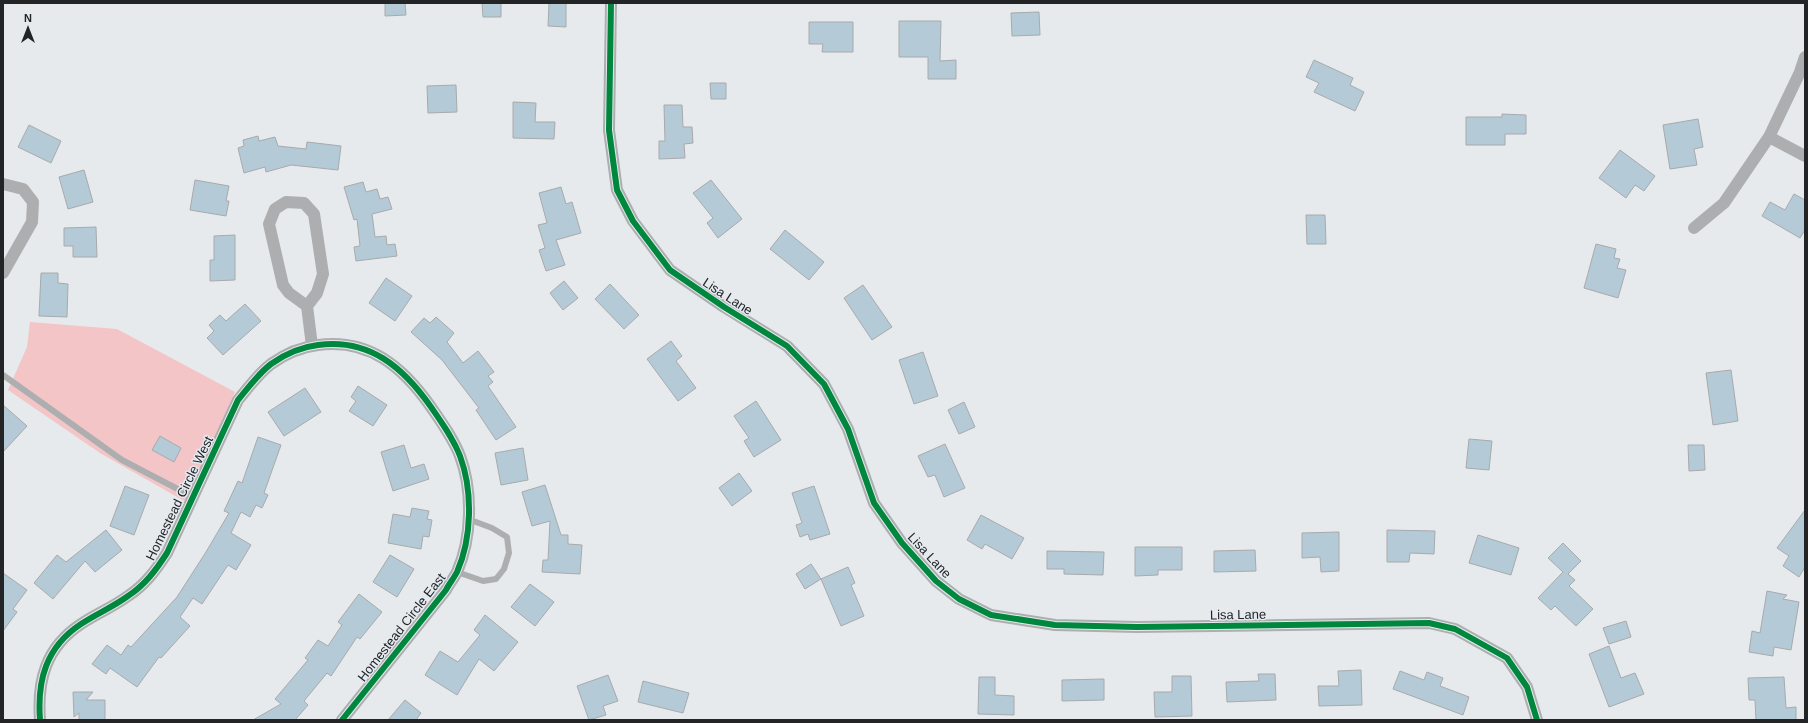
<svg xmlns="http://www.w3.org/2000/svg" width="1808" height="723" font-family="Arial,sans-serif">
<rect width="100%" height="100%" fill="#e7eaec"/>
<path fill="#f3c5c6" d="M30 322 117 329 235 392 186 502 100 453 8 390 27 347Z"/>
<path fill="#b4cad6" stroke="#a8aaac" d="M385 3H405L406 15 385 16Z
M482 3H501V17H483Z
M549 3H566V27L548 26Z
M1039 12 1040 35 1012 36 1011 13Z
M899 21H941L940 61 956 60V79H928V57H899Z
M809 22H853V52H822L823 44H809Z
M1314 60 1353 78 1350 85 1364 92 1355 111 1314 92 1319 83 1306 77Z
M710 83H726V99H711Z
M456 85 457 112 428 113 427 86Z
M513 102 536 103 535 122H555L554 139 513 138Z
M664 105H682L683 127H692L693 143 684 144 685 158 659 159V141H665Z
M1502 114 1526 115V134H1505V145H1466V117H1502Z
M1698 119 1703 147 1694 149 1697 165 1670 169 1663 125Z
M29 125 61 141 51 163 18 147Z
M258 136 259 141 275 137 278 146 306 149 307 142 341 146 338 170 291 165 266 172 265 167 244 173 238 148 244 146 243 140Z
M1620 150 1655 176 1644 191 1635 185 1626 198 1599 178Z
M84 170 93 202 68 209 59 177Z
M195 180 229 186 226 201H229L226 216 190 210Z
M711 180 742 219 718 238 707 223 713 218 693 193Z
M363 182 366 192 377 189 380 199 388 197 392 209 372 214 375 237 386 236 387 245 395 244 397 256 356 261 354 247 360 246 357 219 354 220 344 187Z
M561 187 566 204 572 202 581 233 556 240 565 265 546 271 539 250 545 248 538 225 547 223 539 193Z
M1794 194 1805 200V230L1800 238 1762 216 1770 202 1785 210Z
M1306 215H1325L1326 244H1307Z
M96 227 97 257H73V246H64V228Z
M785 230 824 262 809 280 770 249Z
M235 235V280L210 281V260H214V236Z
M1596 244 1616 249 1614 258 1620 259 1617 268 1626 270 1618 298 1584 288Z
M41 273H58V283L68 284 67 317 39 316Z
M386 278 412 296 395 321 369 303Z
M564 281 578 298 563 310 550 293Z
M610 284 639 315 624 329 595 299Z
M863 285 892 327 872 340 844 298Z
M245 304 261 321 223 355 207 338 214 331 209 325 220 315 226 321Z
M436 317 454 333 447 342 463 363 478 351 494 372 488 376 493 382 488 386 516 427 496 440 476 410 479 408 442 360 411 332 424 318 430 323Z
M671 341 682 356 676 361 696 388 678 401 647 359Z
M923 352 938 396 914 404 899 360Z
M1731 370 1738 421 1713 425 1706 373Z
M358 386 387 405 373 426 349 411 356 401 351 397Z
M305 388 321 412 284 436 268 412Z
M756 401 781 440 754 457 744 441 749 438 734 416Z
M964 402 975 427 959 434 948 410Z
M3 405 27 426 3 452Z
M160 436 181 448 174 462 152 450Z
M258 437 281 445 264 493 268 495 262 508 256 505 250 517 241 512 231 533 251 545 236 570 228 565 202 604 193 598 180 617 190 626 161 658 159 657 137 687 110 668 106 674 92 664 107 645 121 655 128 645 131 647 177 597 206 552 229 513 224 511 238 481 242 483Z
M1469 439 1492 441 1489 470 1466 468Z
M945 444 965 488 944 497 935 475 928 477 918 456Z
M404 445 411 468 424 464 429 479 393 491 381 452Z
M1688 445H1704L1705 470 1689 471Z
M523 448 528 480 501 485 495 453Z
M739 473 752 491 732 506 719 488Z
M545 485 561 535H568V544L582 545 580 574 542 572 543 560H548L550 521 532 526 522 492Z
M125 486 149 495 134 535 110 526Z
M814 486 830 534 810 540 808 534 800 537 796 525 802 523 792 493Z
M412 508 429 511 427 519 432 520 429 537 423 536 421 549 388 543 393 514 410 517Z
M1805 510V567L1799 577 1783 566 1789 556 1777 548Z
M981 515 1024 538 1012 559 985 544 982 549 967 540Z
M106 530 122 550 95 572 85 561 53 599 34 583 57 555 66 562Z
M1387 530 1435 531 1434 554 1410 553 1409 562H1387Z
M1339 532V571L1321 572 1320 557 1302 558V533Z
M1478 535 1519 548 1511 575 1469 563Z
M1563 543 1581 561 1568 574 1575 580 1569 586 1593 609 1576 626 1555 606 1551 610 1538 598 1563 572 1548 558Z
M1135 547H1182V570H1158V575L1135 576Z
M1255 550 1256 571 1214 572V551Z
M1047 551 1104 552 1103 575 1064 574V569H1047Z
M390 555 414 569 397 597 373 582Z
M811 564 821 579 805 589 796 574Z
M848 567 855 583 851 585 864 616 841 626 821 579Z
M3 573 27 590 13 609 17 612 3 631Z
M530 584 554 602 535 626 511 607Z
M1767 591 1787 595 1783 599 1799 602 1791 650 1774 647 1773 656 1749 652 1752 631 1760 633Z
M359 594 382 612 360 639 357 637 331 676 327 673 304 701 308 705 295 720H253L281 704 275 699 308 660 305 658 318 640 328 646 342 625 338 622Z
M485 615 518 642 494 671 479 659 457 695 425 675 440 651 458 662 480 635 474 630Z
M1626 621 1631 637 1609 644 1603 628Z
M1609 646 1621 678 1635 673 1644 694 1609 707 1589 654Z
M1361 670 1362 705 1319 706 1318 686H1339L1338 671Z
M1400 671 1424 680 1427 672 1443 678 1440 686 1469 697 1463 715 1393 689Z
M1258 674H1275L1276 700 1227 702 1226 682 1259 681Z
M608 675 618 701 603 706 606 715 589 720 577 686Z
M1172 676H1191L1192 716 1155 717 1154 692H1172Z
M979 677H995V695L1014 696V715L978 714Z
M1784 677 1786 708 1796 707V720H1756L1755 700H1749L1748 678Z
M1104 679V700L1062 701V680Z
M643 681 689 693 683 713 638 702Z
M73 692H93L86 700H105V720H79V713L74 717Z
M405 700 421 713 416 720H388Z"/>
<g fill="none" stroke-linecap="round" stroke-linejoin="round">
<path stroke="#adaeaf" stroke-width="6" d="M3 375 122 460 193 497
M457 572 483 581 496 579 504 569 509 553 507 537 492 528 468 519"/>
<path stroke="#adaeaf" stroke-width="12" d="M611 3 609 130 617 190 633 221 670 270 724 307 787 346 824 384 848 429 874 503 902 543 936 581 959 599 991 615 1055 625 1137 627 1429 623 1455 629 1507 658 1527 687 1537 720
M1769 137 1805 156
M3 184 23 189 33 202 32 222 3 273
M1694 228 1724 203 1769 137 1800 72 1805 57
M307 306 289 293 283 285 269 224 275 209 286 202 304 203 314 214 323 274 317 293 307 306 312 346
M40 720C37 680 46 647 81 624 96 614 113 607 128 596 145 585 156 570 167 553L238 400C248 388 258 374 271 364 285 354 301 347 318 345 369 338 403 367 431 407 442 423 453 438 460 456 473 491 472 538 457 572 454 578 449 584 446 590L342 720"/>
<defs>
<path id="cycleway" d="M611 3 609 130 617 190 633 221 670 270 724 307 787 346 824 384 848 429 874 503 902 543 936 581 959 599 991 615 1055 625 1137 627 1429 623 1455 629 1507 658 1527 687 1537 720
M40 720C37 680 46 647 81 624 96 614 113 607 128 596 145 585 156 570 167 553L238 400C248 388 258 374 271 364 285 354 301 347 318 345 369 338 403 367 431 407 442 423 453 438 460 456 473 491 472 538 457 572 454 578 449 584 446 590L342 720"/>
</defs>
<use href="#cycleway" stroke="#e4eaef" stroke-width="8"/>
<use href="#cycleway" stroke="#00873e" stroke-width="6"/>
</g>
<g text-anchor="middle" stroke-width="3" stroke-linejoin="round" paint-order="stroke">
<g font-size="13" fill="#222426" stroke="#e4eaef">
<text transform="translate(728 296) rotate(33)" y="5">Lisa Lane</text>
<text transform="translate(179 498) rotate(-64)" y="5">Homestead Circle West</text>
<text transform="translate(930 555) rotate(47)" y="5">Lisa Lane</text>
<text transform="translate(1238 614) rotate(-1)" y="5">Lisa Lane</text>
<text transform="translate(401 627) rotate(-52)" y="5">Homestead Circle East</text>
</g>
</g>
<rect width="1808" height="723" fill="none" stroke="#222426" stroke-width="8"/>
<g transform="translate(28 28)" stroke="#e4eaef" stroke-width="3" paint-order="stroke">
<path d="M0-3L7 15L0 10L-7 15Z" fill="#222426"/>
<text y="-6" font-size="11" font-weight="bold" text-anchor="middle" fill="#222426">N</text>
</g>
</svg>
